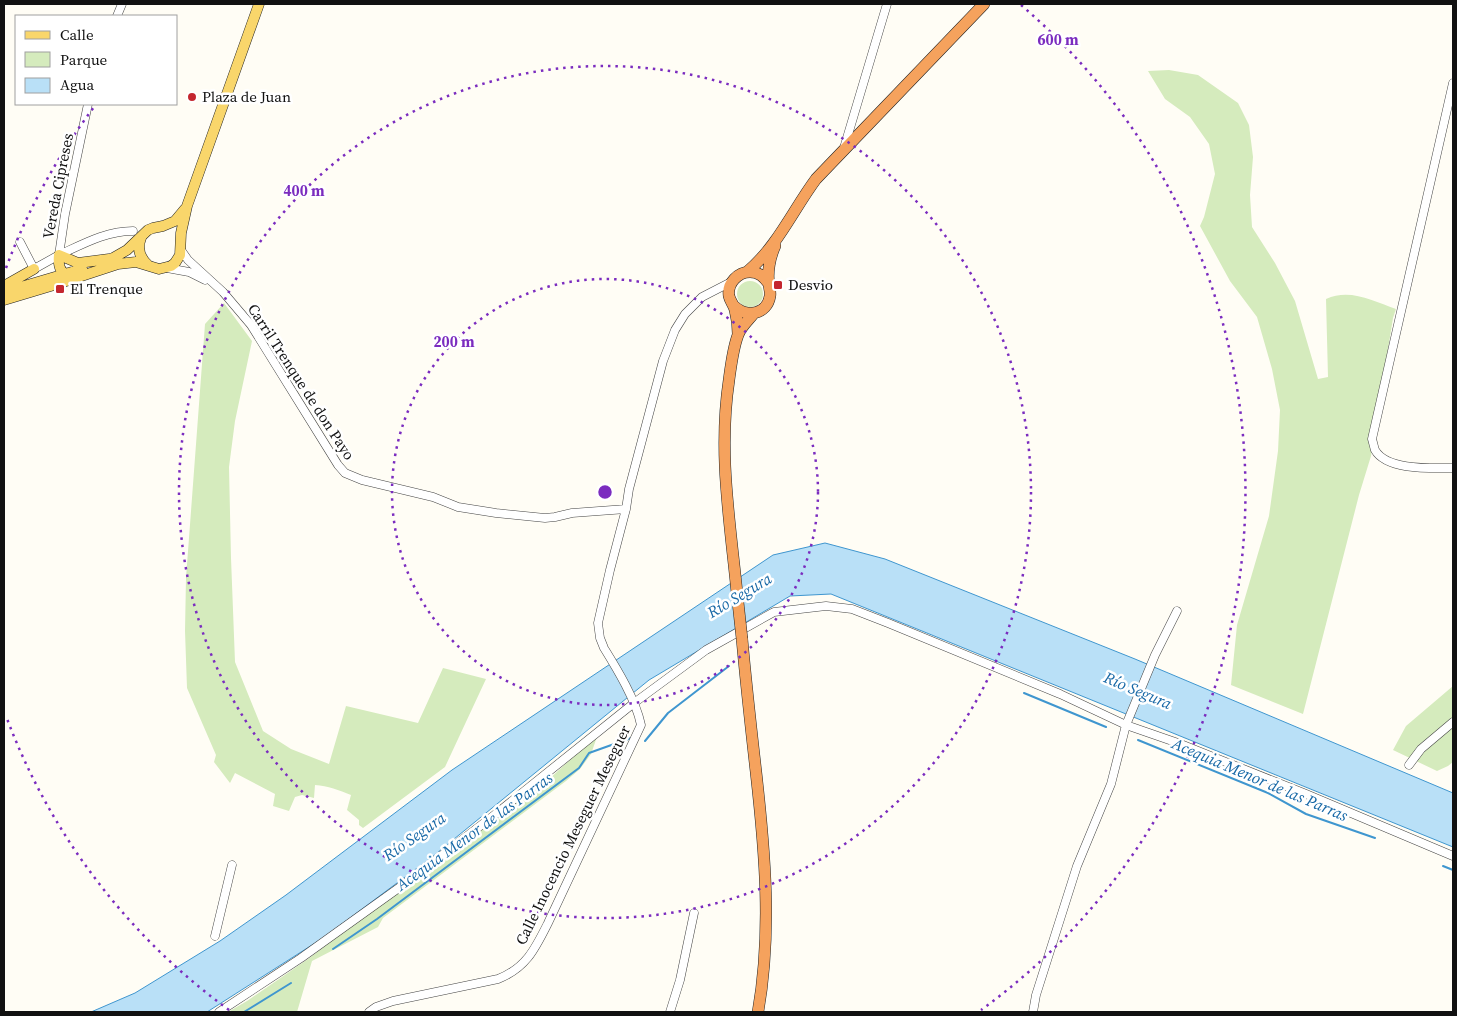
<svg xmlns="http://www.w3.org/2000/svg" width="1457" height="1016" font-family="'Source Serif 4',serif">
<rect width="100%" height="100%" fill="#fffdf5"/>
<path fill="#d5ebbd" d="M1169 70 1198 75 1238 103 1249 125 1253 157 1250 195 1252 227 1275 263 1295 301 1318 379 1328 377 1326 299C1350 288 1373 301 1396 309L1393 318 1371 456 1359 495 1303 714 1231 685 1237 625 1269 516 1278 451 1280 410 1272 369 1257 317 1230 281 1200 226 1204 217 1215 174 1209 144 1190 117 1165 99 1148 71Z
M737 294a13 13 0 1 1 26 0a13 13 0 1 1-26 0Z
M224 303 252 341 235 421 229 467 231 558 235 662 263 731 291 749 329 764 346 706 418 723 443 668 486 679 445 767 363 828 359 825V820L347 810 351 795C339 790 328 786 315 785L314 798 302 795 295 797 289 811 273 806 275 794 235 773 230 783 214 762 216 755 187 688 185 631 186 578 205 324Z
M1453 686V762L1448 766 1437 771 1393 750 1406 726Z
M598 734 591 754 580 769 566 781 383 918 378 927 312 961 297 1012H228L247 1001 308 959 440 857 547 781Z"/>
<path fill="#b9e0f7" stroke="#3f96cf" d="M825 543 885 559 1135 659 1453 793V847L831 594 790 596 649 680 432 857 323 938 207 1012H91L135 993 220 941 286 895 452 770 773 555Z"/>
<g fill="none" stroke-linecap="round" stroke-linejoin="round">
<path stroke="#3f96cf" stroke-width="2" d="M1024 693 1106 727
M1138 740 1268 793 1306 814 1375 838
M645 741 668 713 729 666
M1443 866 1453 870
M333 949 377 919 579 768 589 753 631 738
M244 1012 291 983"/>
<defs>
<path id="minor" d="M117 16 122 4
M1453 83 1372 439C1373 442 1374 447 1375 450 1387 471 1433 468 1453 468
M88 104 65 214 59 255C83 244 106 231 133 231
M844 148 887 4
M20 242 34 269 59 255
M181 250 188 260 223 292 251 325 338 465 345 473 362 480 433 497 458 507 496 513 545 518 555 517 572 513 626 509
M167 268 189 272 205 280
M1409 765 1421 749 1453 722
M215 936 232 865
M219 1012 301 958 407 882 497 813 634 703 706 650 774 612 826 606 852 609 888 623 1060 694 1126 725 1178 743 1306 794 1453 856
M369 1012 376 1007 393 1001 498 979C526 968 535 949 548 923L641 725C636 700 617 669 604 648L600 638 598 623 610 570 626 509 629 489 663 361 675 330 685 314 702 297 733 281
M670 1012 680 980 694 913
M1033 1012 1036 995 1077 866 1111 784 1126 725 1155 655 1177 611"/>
<path id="major" d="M141 238C137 248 139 257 148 265
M103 262 113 258 127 250 148 230 153 228 163 226 175 221 185 209
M68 276C59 272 58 264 59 255L78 263 109 259
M4 286 34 269
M4 292 82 269
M4 300 54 285 118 264 136 262 159 269 171 266 175 263 180 255 181 233 187 206 259 4"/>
<path id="highway" d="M747 272C777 247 793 210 816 179L984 4
M734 306C746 318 767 315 770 296 771 292 769 289 769 284 767 272 770 257 775 246
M738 334C738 326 737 318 735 310 734 305 730 301 729 296 727 283 738 272 750 272 759 272 764 277 769 284
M737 593C730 521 718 453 729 380 731 365 733 348 738 335 741 326 749 320 754 313
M742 639C746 683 751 728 756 772 765 852 772 932 758 1012"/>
</defs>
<use href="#minor" stroke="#444" stroke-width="9"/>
<use href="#major" stroke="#222" stroke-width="11"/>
<use href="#highway" stroke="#222" stroke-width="12"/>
<use href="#minor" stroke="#fff" stroke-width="8"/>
<use href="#major" stroke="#f9d66b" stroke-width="10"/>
<use href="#highway" stroke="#f5a25d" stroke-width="11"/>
<defs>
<path id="highway-bridge" d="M737 593 742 639"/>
</defs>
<use href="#highway-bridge" stroke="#222" stroke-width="12" stroke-linecap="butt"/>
<use href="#highway-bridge" stroke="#f5a25d" stroke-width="11"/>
</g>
<g fill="none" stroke="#7b2cbf" stroke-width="2.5" stroke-dasharray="2.5 5">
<circle cx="605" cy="492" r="213"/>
<circle cx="605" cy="492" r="426"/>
<path d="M229 1010A640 640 0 0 1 6 716M6 268A640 640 0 0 1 94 107M1021 5A640 640 0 0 1 981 1010"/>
</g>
<g fill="#c4262e" stroke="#fff" stroke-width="2">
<circle cx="192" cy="97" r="5"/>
<rect x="773" y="280" width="10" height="10" rx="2.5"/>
<rect x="55" y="284" width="10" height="10" rx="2.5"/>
</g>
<g text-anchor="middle" stroke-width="5" stroke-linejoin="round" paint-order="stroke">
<g font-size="15" fill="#111" stroke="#fff" text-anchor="start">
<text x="202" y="102">Plaza de Juan</text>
<text x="788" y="290">Desvio</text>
<text x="70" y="294">El Trenque</text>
</g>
<g font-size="15" fill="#111" stroke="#fff">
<text transform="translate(58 186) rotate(-79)" y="5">Vereda Cipreses</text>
<text transform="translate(301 382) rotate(57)" y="5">Carril Trenque de don Payo</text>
<text transform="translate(573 835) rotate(-64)" y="5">Calle Inocencio Meseguer Meseguer</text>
</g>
<g font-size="16" font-style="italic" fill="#1768a6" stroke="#fff">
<text transform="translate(739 595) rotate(-31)" y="6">Río Segura</text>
<text transform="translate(1138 690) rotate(23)" y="6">Río Segura</text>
<text transform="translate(1260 779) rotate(23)" y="6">Acequia Menor de las Parras</text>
<text transform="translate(474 831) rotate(-36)" y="6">Acequia Menor de las Parras</text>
<text transform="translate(414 836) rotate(-35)" y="6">Río Segura</text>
</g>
</g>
<circle cx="605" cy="492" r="8" fill="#7b2cbf" stroke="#fff" stroke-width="2.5"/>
<g font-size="15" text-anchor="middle" font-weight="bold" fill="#7b2cbf" stroke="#fff" stroke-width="5" stroke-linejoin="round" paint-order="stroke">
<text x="1058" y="45">600 m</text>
<text x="304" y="196">400 m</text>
<text x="454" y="347">200 m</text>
</g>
<rect width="1457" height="1016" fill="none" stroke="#111111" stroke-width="10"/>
<rect x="15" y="15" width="162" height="90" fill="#ffffff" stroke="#a0a0a0"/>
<rect x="25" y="31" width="25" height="8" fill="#f9d66b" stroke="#a0a0a0"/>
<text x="60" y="40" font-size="15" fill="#111111">Calle</text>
<rect x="25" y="52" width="25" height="15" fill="#d5ebbd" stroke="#a0a0a0"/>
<text x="60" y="65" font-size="15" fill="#111111">Parque</text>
<rect x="25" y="78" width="25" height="15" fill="#b9e0f7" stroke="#a0a0a0"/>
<text x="60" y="90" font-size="15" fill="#111111">Agua</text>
</svg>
